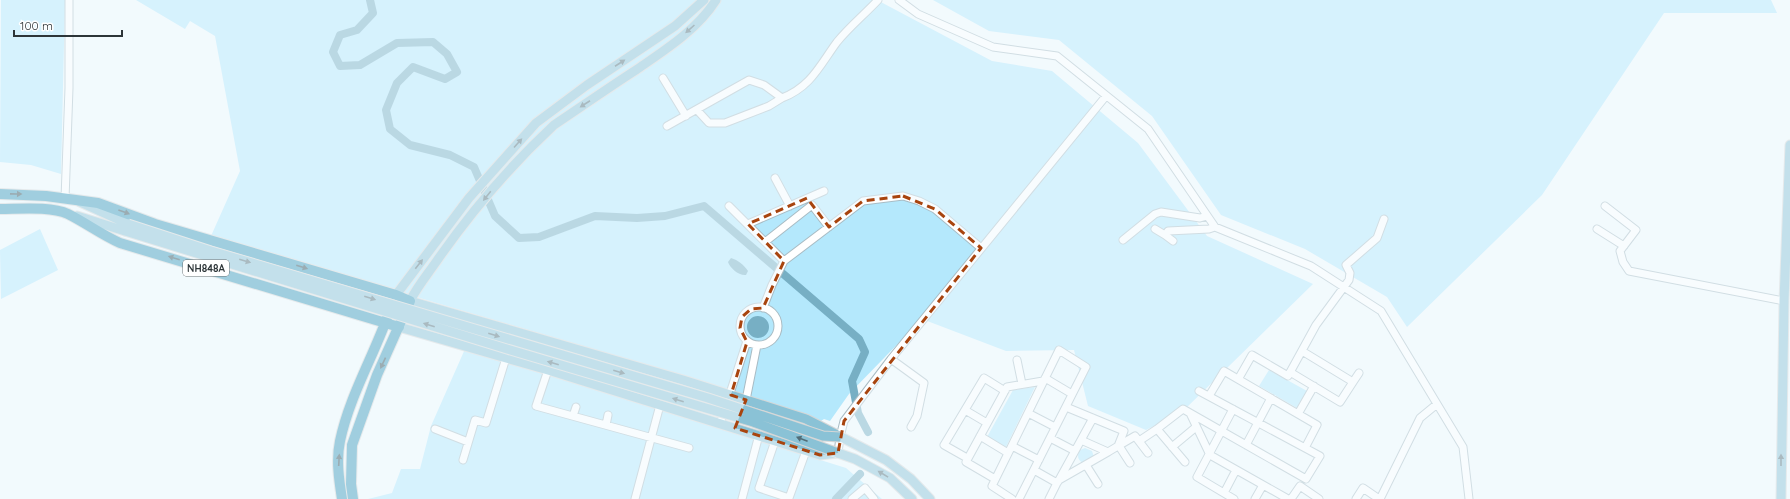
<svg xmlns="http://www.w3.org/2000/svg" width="1790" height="499" font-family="Quicksand,sans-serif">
<rect width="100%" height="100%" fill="#f2fafd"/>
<path fill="#b4e8fc" d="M1 0H65L61 174 31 165 0 162Z
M136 0H877L992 61 1052 71 1138 143 1207 236 1313 284 1182 412 1146 430 1088 406 1074 350 1006 351 922 319 849 394 830 421 824 419 821 421 747 395 211 236 240 171 215 36 190 21 185 29Z
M933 0H1771L1777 13H1664L1542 195 1407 327 1387 297 1305 249 1221 215 1152 116 1059 40 989 31Z
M40 229 58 270 1 299 0 250Z
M465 349 846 468 882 499H368L392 493 401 469H420L431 426Z
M1269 370 1307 391 1297 408 1259 386Z
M1035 387 1006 447 987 437 1013 390Z
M1085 448 1092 451 1094 457 1083 463C1077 460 1077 455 1080 450Z"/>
<path fill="#77afc4" d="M731 258C738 260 744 265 748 271L746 275C739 276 730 268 728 262Z
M747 327a11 11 0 1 1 22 0a11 11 0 1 1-22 0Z"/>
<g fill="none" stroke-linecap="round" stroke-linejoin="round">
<path stroke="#77afc4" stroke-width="8" d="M370 0 373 13 357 30 340 35 333 52 340 66 360 65 397 43 433 42 447 54 457 72 445 79 413 67 397 83 386 110 390 129 410 145 450 155 474 167 495 216 519 238 539 237 595 216 637 218 665 216 704 206 859 339 865 352 852 381 858 413 868 432
M836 499 860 474"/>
<defs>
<path id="minor" d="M899 0 918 14 993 47 1057 56 1148 129 1215 227 1311 266 1381 311 1463 447 1469 499
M663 78 686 116
M782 98C811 87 820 65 837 42 849 27 865 14 878 0
M667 126 749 80 764 85 782 98 769 106 725 123H709L697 110
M775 178 790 206
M65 199 69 88V0
M729 206 784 261
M1605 206 1636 230 1620 251 1623 262 1629 271 1784 301
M748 224 824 191
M1155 229 1165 235
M1597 229 1624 246
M1123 240 1155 214 1161 212 1200 218 1207 216
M1173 241 1165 235 1168 231 1209 229 1215 227
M765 242 812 205 829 227
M740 326a19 19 0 1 1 38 0a19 19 0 1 1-38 0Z
M763 308 772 285 784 261 863 201 903 196 919 201 935 209 981 248
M891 359 924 383 917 416 911 427
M1017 360 1022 384
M548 370 536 406 689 448
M1290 372 1340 402 1353 382 1302 351
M1240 376 1252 355 1288 376 1316 325 1349 280 1350 273 1346 265 1377 238 1384 219
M1045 378 1072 394
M1353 382 1359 373
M1199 391 1320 456 1306 479 1190 413 1210 455 1288 499
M1209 396 1224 371 1317 425 1305 448
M744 403 747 395 757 345
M1066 407 1124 431 1118 446 1108 452
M1233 409 1197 477 1234 499
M965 410 987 423
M1028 413 1055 427
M1298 414 1314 386
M573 416 576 407
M720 424 747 341
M606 425 608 415
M435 429 468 442
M980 436 1008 453
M1050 438 1075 451
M1081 440 1093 418
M775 441 759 488 789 498 806 451
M1139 441 1157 429
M1246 445 1271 398
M1012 446 1039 460
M1118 446 1135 436 1148 453
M1119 446 1130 463
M1172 447 1196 427
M838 453 840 437 844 421 891 359 1106 96
M967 458 944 445 984 378 1005 391
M463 460 475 420 486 423 506 358
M1185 462 1157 429 1183 409 1190 413
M1086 465 1098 484
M1034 470 1057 483 1059 480 1081 440 1108 452 1059 480
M995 479 966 462 1007 387 1043 381
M1224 493 1236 470
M635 499 660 405
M742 499 759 435
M852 499 865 488 874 499
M1012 499 992 486 1059 350 1086 367 1019 499
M1049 499 1057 483
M1255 499 1263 485
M1291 499 1300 486 1319 499
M1356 499 1363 488 1379 499
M1380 499 1420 418 1437 404"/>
<path id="major" d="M716 0C697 30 665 50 636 70 608 88 581 107 554 125 510 166 470 213 436 262 427 275 417 287 410 301L683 380 806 419 886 460 911 479 930 499
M80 202 128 224
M77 216 125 231
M396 295 469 198 536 123 587 85 675 26 704 0
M399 327 548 370 820 455 838 453 855 459 890 478 912 499
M1781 499 1784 301 1790 145"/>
<path id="highway" d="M0 194 46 196 98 203 155 224 396 295 410 301 377 375 352 445 351 484 353 499
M0 209C19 209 51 206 68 214 86 223 102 235 120 243L399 327
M342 499C339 480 336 460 340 441 349 398 372 359 387 318"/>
</defs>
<use href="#minor" stroke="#a9bcc4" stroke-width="9"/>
<use href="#major" stroke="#d5d7d7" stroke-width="11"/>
<use href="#highway" stroke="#d5d7d7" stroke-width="12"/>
<use href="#minor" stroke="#fff" stroke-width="7"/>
<use href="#major" stroke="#8ac2d6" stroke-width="9"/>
<use href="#highway" stroke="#3c9aba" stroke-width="10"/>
<defs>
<path id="major-bridge" d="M128 224 211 251 708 398 823 436 840 437
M125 231 507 349 753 422 838 453"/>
</defs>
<use href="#major-bridge" stroke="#d5d7d7" stroke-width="11" stroke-linecap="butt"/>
<use href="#major-bridge" stroke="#8ac2d6" stroke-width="9"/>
</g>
<defs><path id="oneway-solid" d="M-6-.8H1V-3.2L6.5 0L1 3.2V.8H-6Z"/></defs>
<g fill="#526d77">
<use href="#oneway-solid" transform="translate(690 29) rotate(138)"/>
<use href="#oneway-solid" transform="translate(620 63) rotate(-33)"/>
<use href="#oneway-solid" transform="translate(585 104) rotate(147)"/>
<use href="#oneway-solid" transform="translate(518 143) rotate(-48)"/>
<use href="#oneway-solid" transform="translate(487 196) rotate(129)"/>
<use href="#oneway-solid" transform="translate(245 261) rotate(16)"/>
<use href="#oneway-solid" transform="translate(419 264) rotate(-52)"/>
<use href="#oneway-solid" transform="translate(370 298) rotate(17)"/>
<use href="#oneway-solid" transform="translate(429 325) rotate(-163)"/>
<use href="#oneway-solid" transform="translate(494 335) rotate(17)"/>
<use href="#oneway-solid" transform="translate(553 363) rotate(-164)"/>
<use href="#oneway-solid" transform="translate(619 372) rotate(16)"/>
<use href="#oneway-solid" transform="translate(678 400) rotate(-163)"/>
<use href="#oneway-solid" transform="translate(802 439) rotate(-159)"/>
<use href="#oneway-solid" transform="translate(1781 460) rotate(-90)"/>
<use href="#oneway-solid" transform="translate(883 474) rotate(-149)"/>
</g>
<g fill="#314e58">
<use href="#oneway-solid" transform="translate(16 194) rotate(1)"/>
<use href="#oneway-solid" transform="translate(124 212) rotate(20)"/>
<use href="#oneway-solid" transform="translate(174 258) rotate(-163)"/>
<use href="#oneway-solid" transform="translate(302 267) rotate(17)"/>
<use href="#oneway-solid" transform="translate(383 363) rotate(115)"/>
<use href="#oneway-solid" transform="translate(339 460) rotate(-87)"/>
</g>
<path d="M0 0H1790V499H0ZM903 196 935 209 981 248 844 421 838 453 820 455 735 428 746 400 731 395 747 342 740 328 742 317 751 309 763 308 784 261 748 224 807 198 829 227 863 201Z" fill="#f2fafd" fill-opacity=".55" fill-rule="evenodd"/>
<path fill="none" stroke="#a8440e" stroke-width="3" stroke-dasharray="8 5" stroke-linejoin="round" d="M903 196 935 209 981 248 844 421 838 453 820 455 735 428 746 400 731 395 747 342 740 328 742 317 751 309 763 308 784 261 748 224 807 198 829 227 863 201Z"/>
<g text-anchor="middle" stroke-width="3" stroke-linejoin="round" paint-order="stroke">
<rect fill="#fff" stroke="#6c7274" stroke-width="1" x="183" y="260" width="46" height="16" rx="3"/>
<g font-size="10" font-weight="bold" fill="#2d3538">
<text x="206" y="272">NH848A</text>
</g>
</g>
<path d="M14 30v6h108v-6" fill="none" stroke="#2d3538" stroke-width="2"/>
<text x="20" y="30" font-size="12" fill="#2d3538" stroke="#ffffff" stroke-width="3" paint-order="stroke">100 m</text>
</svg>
